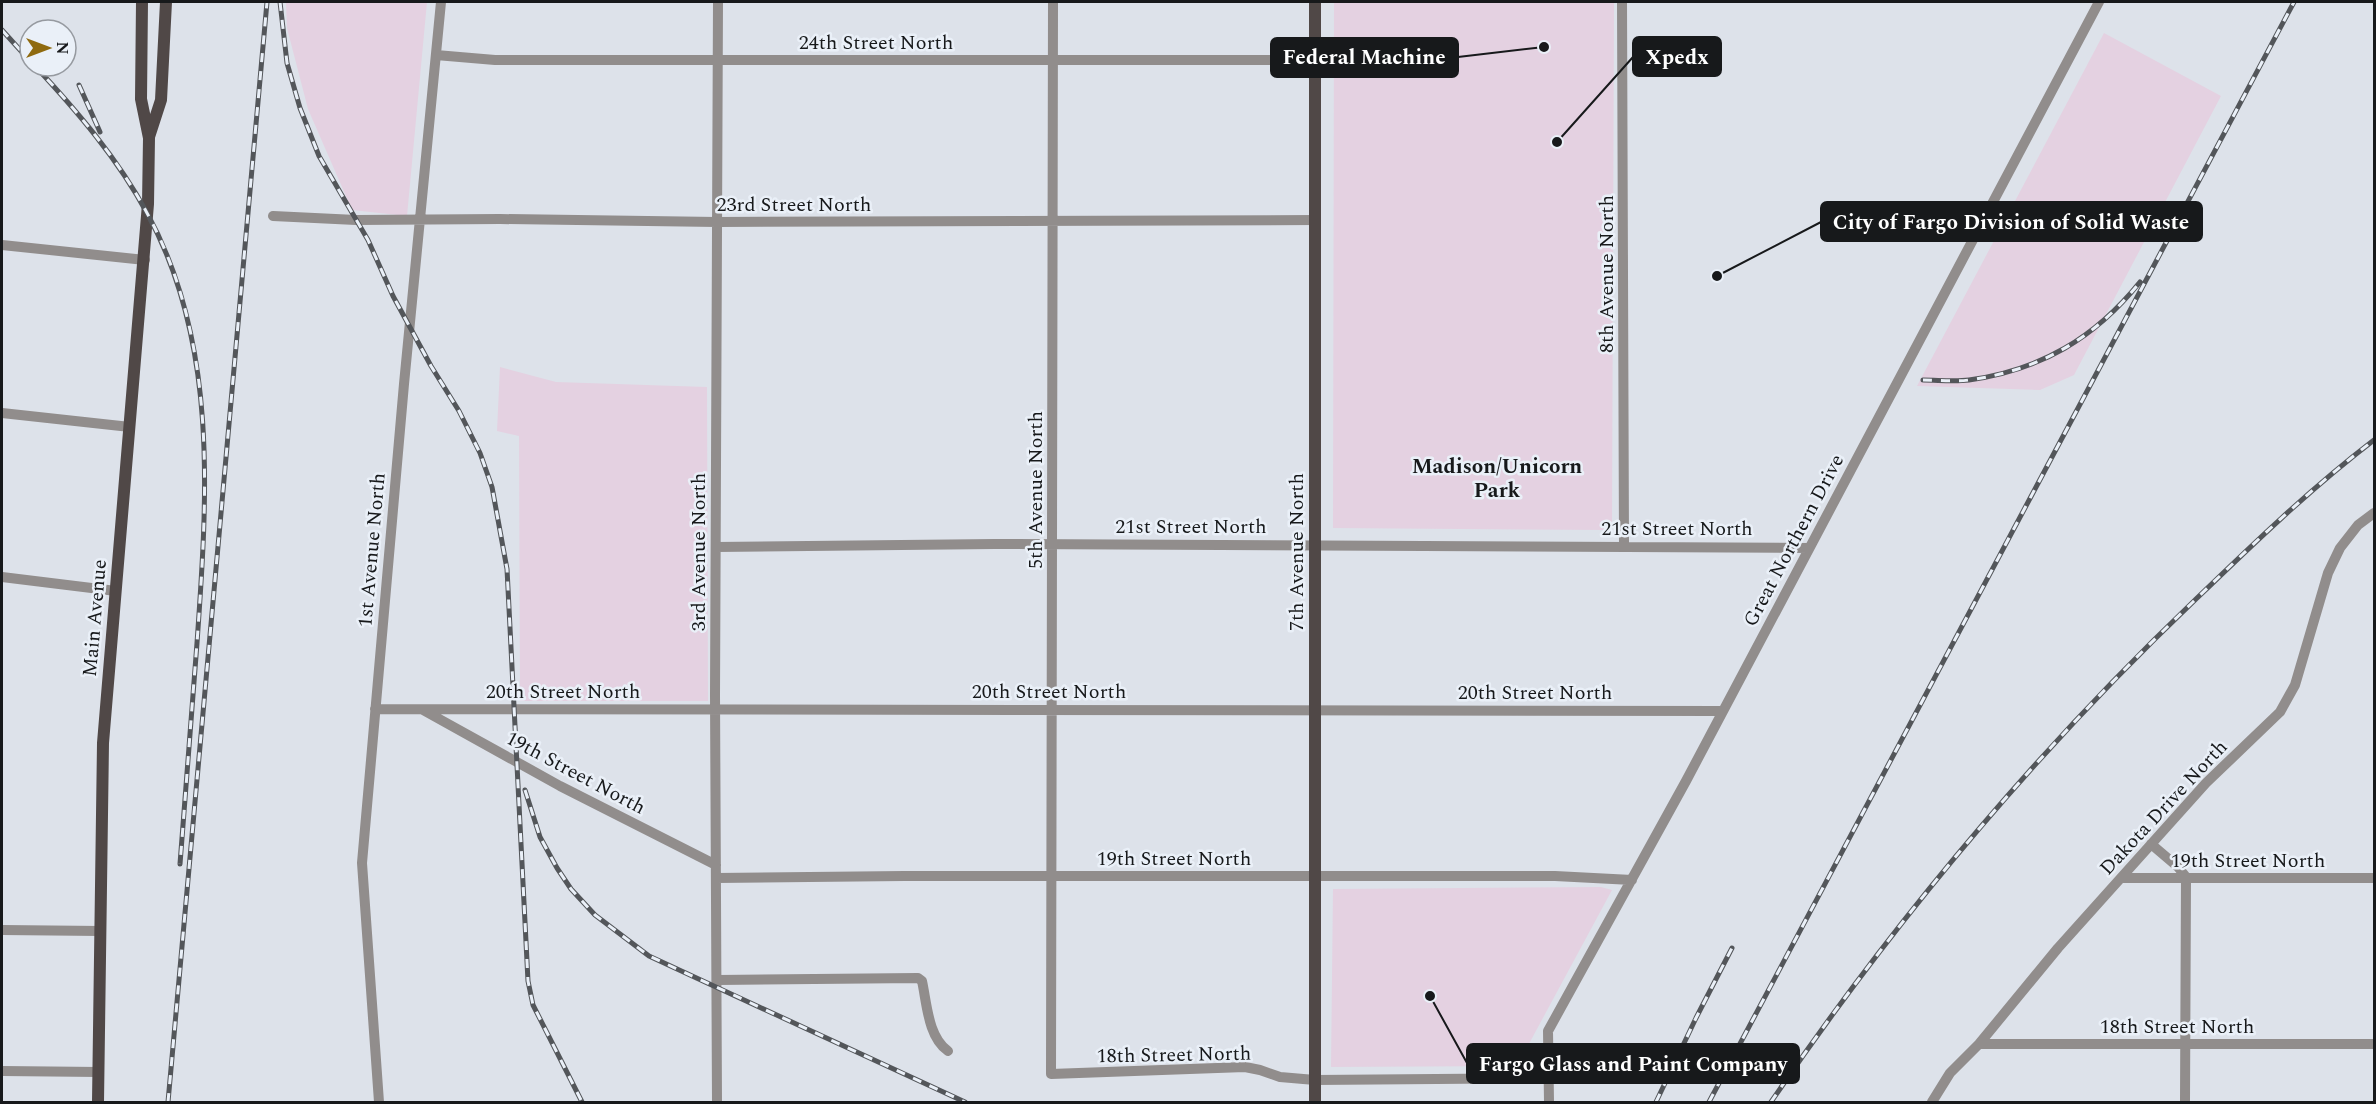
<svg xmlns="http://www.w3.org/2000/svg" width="2376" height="1104" font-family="Spectral,serif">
<rect width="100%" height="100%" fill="#dde2ea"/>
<path fill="#e4d1e1" d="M286 2H427L407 216 352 210 308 109 287 28Z
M1334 2H1614L1612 526 1609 530 1333 528Z
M2104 33 2221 96 2074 375 2040 390 1917 386Z
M500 367 556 382 707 387 708 701H520L519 436 497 431Z
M1601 887 1612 890 1517 1066 1331 1067 1333 889Z"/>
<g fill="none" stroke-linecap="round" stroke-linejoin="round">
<path stroke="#918d8c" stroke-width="10" d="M1053 2 1051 1074 1245 1067 1260 1070 1280 1077 1315 1080 1549 1078
M1622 2 1624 546
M436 55 495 60H1316
M273 216 356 220 500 219 717 222 1316 220
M2 245 145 260
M2 413 130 427
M716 547 994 544 1809 548
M2 577 116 591
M375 709 1723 711
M423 710 560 786 716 865
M2151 844 2178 867 2186 877 2185 1102
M716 878 904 876H1555L1632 880
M2122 878H2374
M2 930 101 931
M718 980 918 978 922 981C927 1004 928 1037 948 1051
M1979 1044H2374
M2 1071 99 1072
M379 1102 362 863 404 384 441 2
M717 1102 715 695 718 2
M1549 1102 1548 1031 1686 781 2099 2
M1932 1102 1950 1073 1979 1044 2058 948 2206 783 2280 712 2295 685 2328 573 2340 548 2358 525 2374 513"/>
<path stroke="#504847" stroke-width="12" d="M149 137 161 100 166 2
M98 1102 103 743 148 204 149 138 141 99 142 2
M1315 1102V2"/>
<defs>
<path id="rail" d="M280 2 287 63 300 108 319 156 368 240 393 296 431 366 459 411 480 453 492 487 507 569 528 981 533 1005 582 1102
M2 30 30 61
M35 66C77 111 118 159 147 213 219 344 207 500 197 643 191 717 186 790 180 864
M79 85 100 132
M1923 380C1938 380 1954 382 1969 380 2041 370 2095 338 2140 282
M525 790 540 837 557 868 571 889 595 915 649 956 965 1102
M168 1102 267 2
M1656 1102 1696 1018 1732 948
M1709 1102 2294 2
M1771 1102C1894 921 2036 752 2195 600 2252 545 2310 489 2374 440"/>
</defs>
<use href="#rail" stroke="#53565a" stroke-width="5"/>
<use href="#rail" stroke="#eaf0f8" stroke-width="3" stroke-dasharray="9" stroke-linecap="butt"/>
</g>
<g text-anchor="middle" stroke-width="5" stroke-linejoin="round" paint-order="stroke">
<g font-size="20" fill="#17191b" stroke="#eaf0f8">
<text x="876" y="49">24th Street North</text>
<text x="794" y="211">23rd Street North</text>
<text transform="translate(1606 274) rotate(-90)" y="7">8th Avenue North</text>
<text transform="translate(1035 490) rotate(-90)" y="7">5th Avenue North</text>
<text x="1191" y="533">21st Street North</text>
<text x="1677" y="535">21st Street North</text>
<text transform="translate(1793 540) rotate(-62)" y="7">Great Northern Drive</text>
<text transform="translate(371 550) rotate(-85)" y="7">1st Avenue North</text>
<text transform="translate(698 552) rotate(-90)" y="7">3rd Avenue North</text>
<text transform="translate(1296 552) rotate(-90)" y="7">7th Avenue North</text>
<text transform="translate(94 618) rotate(-85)" y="7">Main Avenue</text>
<text x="563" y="698">20th Street North</text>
<text x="1049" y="698">20th Street North</text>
<text x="1535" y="699">20th Street North</text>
<text transform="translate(576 772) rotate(28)" y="7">19th Street North</text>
<text transform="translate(2163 807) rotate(-47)" y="7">Dakota Drive North</text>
<text x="1174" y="865">19th Street North</text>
<text x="2248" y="867">19th Street North</text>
<text x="2177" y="1033">18th Street North</text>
<text transform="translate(1174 1054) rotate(-1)" y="7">18th Street North</text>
</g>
<g font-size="21" font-weight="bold" fill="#17191b" stroke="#eaf0f8">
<text x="1497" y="473">Madison/Unicorn<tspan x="1497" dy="24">Park</tspan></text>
</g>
</g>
<path fill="none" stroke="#17191b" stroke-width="2" d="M1557 142L1633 57M1544 47L1458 57M1717 276L1821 222M1430 996L1467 1063"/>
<g fill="#17191b" stroke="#eaf0f8" stroke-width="2">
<circle cx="1557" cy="142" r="6"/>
<circle cx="1544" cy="47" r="6"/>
<circle cx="1717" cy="276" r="6"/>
<circle cx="1430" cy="996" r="6"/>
</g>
<g fill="#17191b" stroke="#17191b" stroke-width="2">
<rect x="1633" y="37" width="88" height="39" rx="6"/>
<rect x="1271" y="38" width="187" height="39" rx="6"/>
<rect x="1821" y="202" width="381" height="39" rx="6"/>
<rect x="1467" y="1044" width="332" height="39" rx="6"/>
</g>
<g font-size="21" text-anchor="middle" font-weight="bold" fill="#fff">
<text x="1677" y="64">Xpedx</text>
<text x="1364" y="64">Federal Machine</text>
<text x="2011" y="229">City of Fargo Division of Solid Waste</text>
<text x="1633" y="1071">Fargo Glass and Paint Company</text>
</g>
<rect width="2376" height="1104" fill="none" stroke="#17191b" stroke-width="6"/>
<g transform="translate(48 48) rotate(90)"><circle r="28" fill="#eaf0f8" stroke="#969aa0" stroke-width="1.5"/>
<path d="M0-4.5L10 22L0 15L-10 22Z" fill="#8f6a0f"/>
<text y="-9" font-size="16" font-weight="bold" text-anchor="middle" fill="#17191b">N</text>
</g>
</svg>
